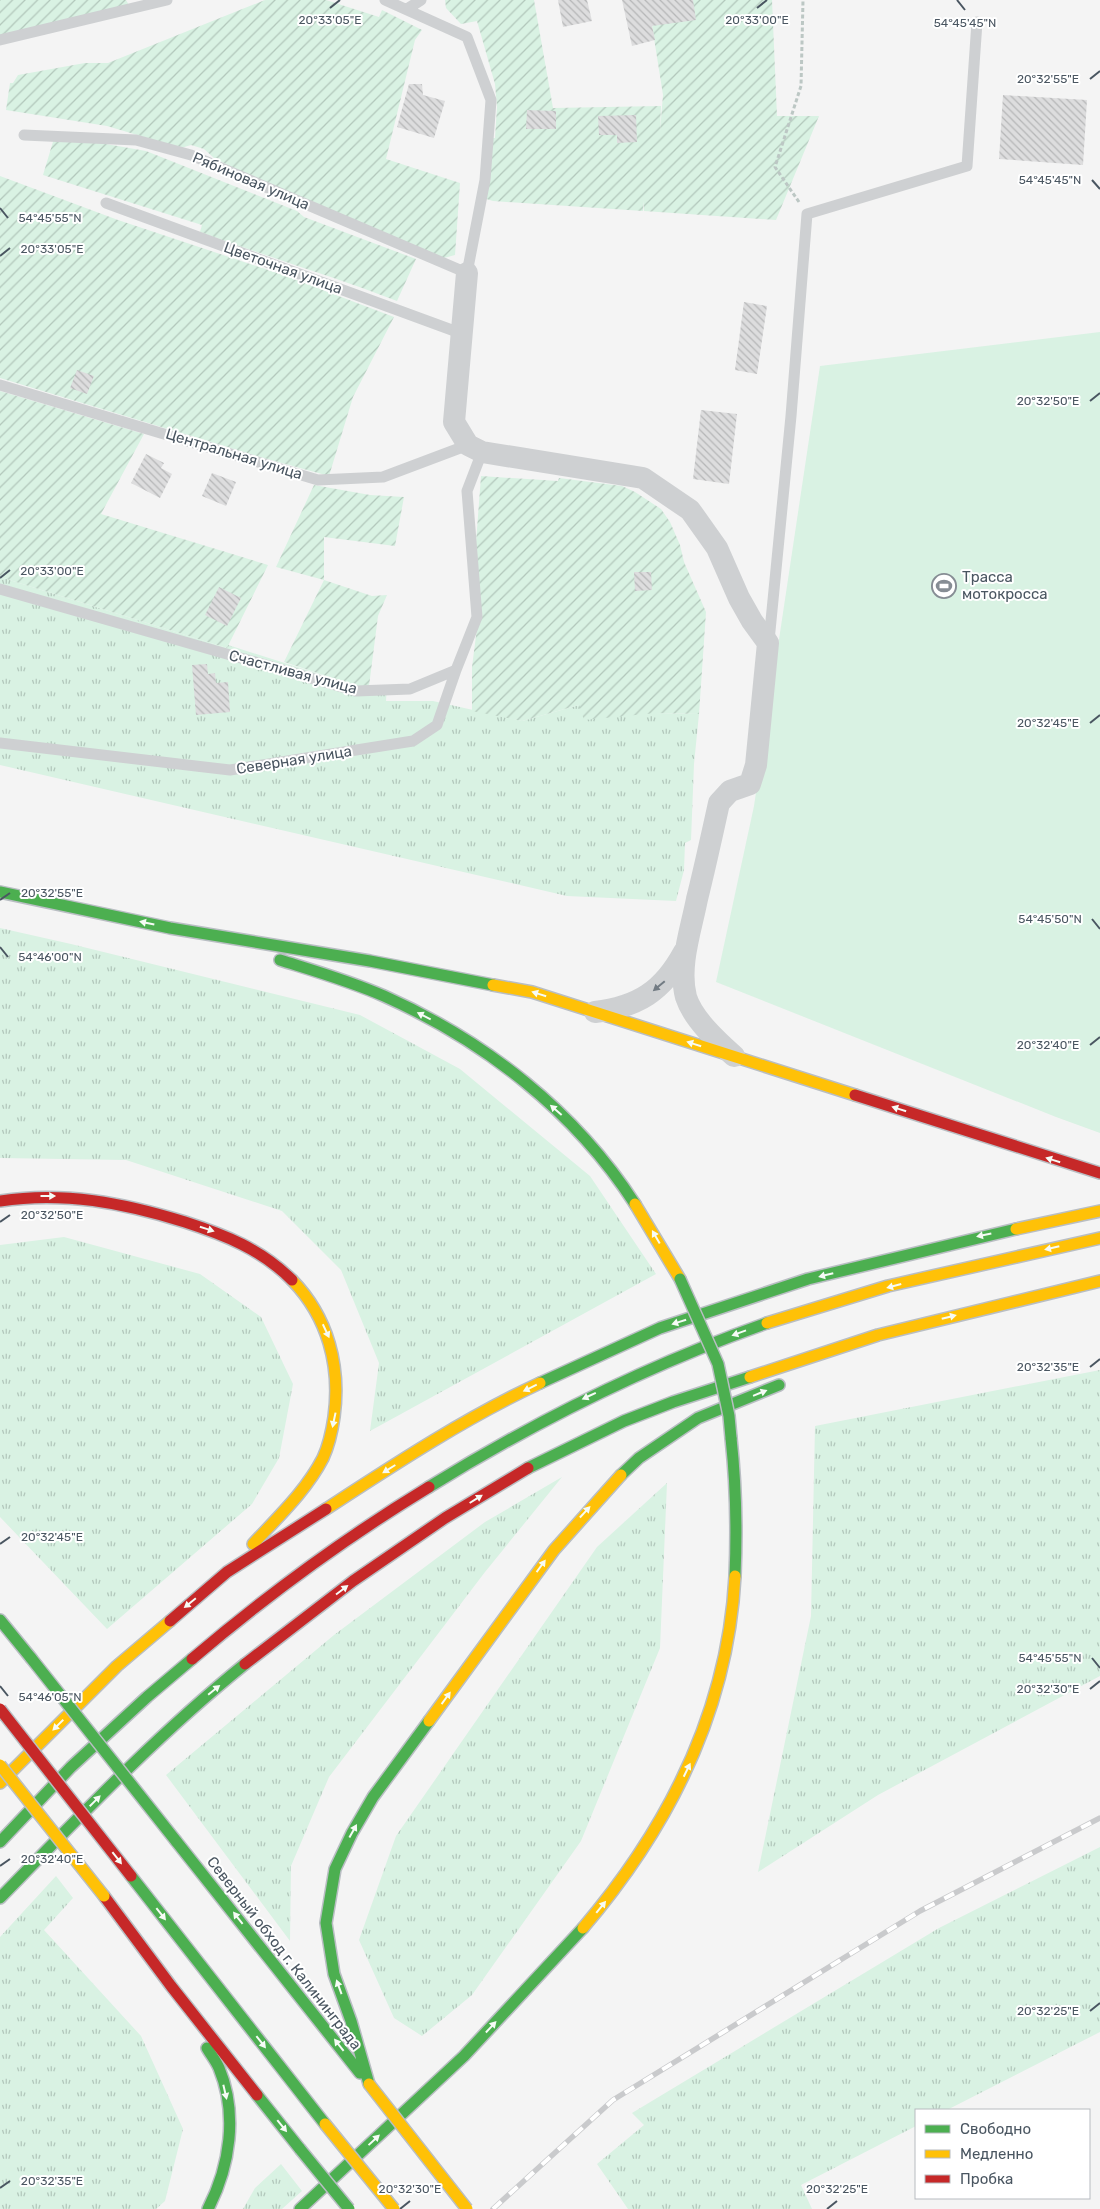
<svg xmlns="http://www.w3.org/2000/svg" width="1100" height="2209" font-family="Rubik,sans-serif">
<defs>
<pattern id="grass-tufts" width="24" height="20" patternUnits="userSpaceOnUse" patternTransform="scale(1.25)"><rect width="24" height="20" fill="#d9f2e3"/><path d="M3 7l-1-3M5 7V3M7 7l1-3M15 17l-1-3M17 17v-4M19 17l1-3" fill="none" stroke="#b2c7bb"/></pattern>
<pattern id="garden-furrows" width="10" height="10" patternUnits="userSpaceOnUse" patternTransform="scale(1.25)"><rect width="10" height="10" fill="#d9f2e3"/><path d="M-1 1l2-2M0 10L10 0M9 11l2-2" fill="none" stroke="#b2c7bb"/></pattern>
<pattern id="building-back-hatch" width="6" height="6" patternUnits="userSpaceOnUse" patternTransform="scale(1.25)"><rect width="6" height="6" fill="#ddddde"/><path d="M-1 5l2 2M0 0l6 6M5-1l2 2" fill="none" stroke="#b5b6b7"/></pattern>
</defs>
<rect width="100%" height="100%" fill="#f4f4f4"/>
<path fill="url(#grass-tufts)" d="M0 577 227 648 228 645 354 685H387L386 701H433L522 721 579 705 656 713 699 714 694 764 691 840 685 843 684 870 676 901 567 896 0 765Z
M0 928 71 944 360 1015 460 1069 590 1176 656 1274 370 1431 379 1363 341 1270 282 1211 126 1160 0 1158Z
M64 1237 200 1274 261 1317 293 1384 279 1458 252 1504 107 1629 0 1517V1245Z
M1100 1370V1676L878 1795 758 1872 811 1616 815 1426Z
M562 1477 485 1572 329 1777 291 1866 290 1941 166 1775 334 1635 485 1522Z
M667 1483 660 1648 581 1841 472 1995 422 2036 394 2018 359 1940 396 1836 597 1547Z
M1100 1847V2032L947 2110H916V2126L801 2185 812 2209H628L597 2164 644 2125 632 2113 939 1928Z
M56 1876 73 1898 44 1930 141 2036 183 2129 165 2201 156 2209H0V1937Z
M281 2164 302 2191 282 2209H243L255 2188Z"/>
<path fill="url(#garden-furrows)" d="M0 0H126L130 7 0 37Z
M265 0H326L379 17 382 10 422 30 415 40 386 159 460 183 455 255 444 258 261 182 214 158 204 149 191 145 181 148 107 126 6 110 10 83H13L18 75 85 63H108Z
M445 0H534L553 108 661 106 660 131 663 95 648 0H772L777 116H819L776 220 644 211V201L643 211 493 201 480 197 485 138H495L497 107 495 84 477 21 461 24 446 8Z
M55 135 146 151 297 211 304 217 416 259 397 301C332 276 265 256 200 232L202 225 43 175Z
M0 176 118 220 283 275 394 317 353 397 329 476 260 457 0 378Z
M0 391 144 434 101 514 268 565 227 648 0 577Z
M481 476 558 481 559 478 622 486 635 492 661 509 670 522 680 545 684 562 706 612 699 714 656 713 584 720 579 705 522 721 472 711V667L477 628 475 556Z
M314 485 370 495 404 497 395 546 324 537V580L372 596 387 595 378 616 369 686 354 685 284 662 324 580 276 567Z"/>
<path fill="#d9f2e3" d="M1100 332V1133L1056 1117 716 982 754 806 820 366Z"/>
<path fill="url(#building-back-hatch)" d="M558 0H587L592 21 563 27Z
M622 0H693L696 20 652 26 655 40 632 46Z
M409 84H422L423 95 445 101 434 138 397 127Z
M1003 95 1087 100 1083 165 999 159Z
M527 110 556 111V129H526Z
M636 115 637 142 617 143V135H599L598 116Z
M744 302 767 306 757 374 735 370Z
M77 370 94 376 87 394 70 388Z
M701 410 737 414 729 484 693 479Z
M146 454 164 463 161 468 172 474 160 498 131 483Z
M212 473 236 482 226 506 202 496Z
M634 572H651L652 590 635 591Z
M219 587 241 598 227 626 205 615Z
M207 664 208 674 215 673 216 683 228 682 230 712 196 715 192 665Z"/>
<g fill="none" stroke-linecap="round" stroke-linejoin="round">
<defs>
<path id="fast" d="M0 892 170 928 370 961 493 985
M280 960C315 971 350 981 384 996 485 1041 575 1111 635 1204
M540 1383 660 1328 808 1279 1016 1229
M731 1438C736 1484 737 1529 735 1576
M528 1468 624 1421 673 1402 750 1377
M621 1475 639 1458 698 1418 779 1385
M429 1487C536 1421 648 1365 767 1323
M0 1620 31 1658
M176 1841 360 2073
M0 1842 71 1767 147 1697 192 1659
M131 1876 325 2124
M0 1898C79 1817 157 1735 245 1664
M207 2048C211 2055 216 2061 219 2068 238 2114 230 2166 208 2209
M369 2084 351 2021 334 1974 326 1923 335 1869 352 1833 373 1797 429 1721
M257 2095 300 2149
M300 2209 464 2056 583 1928"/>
<path id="slow" d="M493 985 532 992 855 1095
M635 1204 680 1279
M1016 1229 1100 1211
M767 1323 888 1286 1100 1238
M750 1377 878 1335 1100 1281
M326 1509C395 1464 465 1418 540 1383
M253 1544C278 1517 306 1491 323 1458 329 1445 332 1431 334 1417 341 1366 328 1317 292 1280
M429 1721 554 1550 621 1475
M0 1783 117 1666 170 1621
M583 1928C669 1827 728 1711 735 1576"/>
<path id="jam" d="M855 1095 1100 1173
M0 1201C63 1191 124 1203 185 1222 225 1235 261 1249 292 1280
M170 1621 227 1572 326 1509
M192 1659C266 1596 345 1538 429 1487
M245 1664 353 1581 445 1518 528 1468
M104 1896 171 1986 257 2095"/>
</defs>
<use href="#fast" stroke="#b9bec3" stroke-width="14"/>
<use href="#slow" stroke="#b9bec3" stroke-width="14"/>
<use href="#jam" stroke="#b9bec3" stroke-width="14"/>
<path stroke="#bcc7c4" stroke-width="3" stroke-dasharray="4 2.5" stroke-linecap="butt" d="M799 202 775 167 801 86 803 0"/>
<path stroke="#ced0d2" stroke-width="11" d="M407 9 421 0
M0 40 167 0
M24 135 136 140 191 155 467 273 485 180 491 100 467 37 385 0
M106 203 460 333
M0 385 318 480 383 477 468 445
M0 589 356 691 410 689 456 670 477 617 467 491 482 452
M769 641 791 416 807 214 967 166 977 22
M0 743 230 770 413 741 437 725 456 670"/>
<path stroke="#ced0d2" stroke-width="22" d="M467 273 454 422 468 445 482 452 643 478 690 510 717 548 739 598 752 621 768 643 756 765 750 784 730 791 719 803C712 835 705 867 697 899 691 930 678 966 686 997 693 1019 717 1041 734 1056
M595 1012C638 1007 663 991 684 952"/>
<use href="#fast" stroke="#4caf50" stroke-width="11"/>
<use href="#slow" stroke="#ffc107" stroke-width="11"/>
<use href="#jam" stroke="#c62828" stroke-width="11"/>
<defs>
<path id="rail" d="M493 2209 613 2100 920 1911 1100 1818"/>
</defs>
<use href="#rail" stroke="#c9cacc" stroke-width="5.5"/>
<use href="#rail" stroke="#fff" stroke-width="4" stroke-dasharray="11" stroke-linecap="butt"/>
<defs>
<path id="fast-bridge" d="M680 1279 718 1364 729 1416 731 1438
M31 1658 176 1841
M300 2149 349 2209"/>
<path id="slow-bridge" d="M0 1765 104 1896
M369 2084 467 2209
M325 2124 394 2209"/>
<path id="jam-bridge" d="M0 1709 131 1876"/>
</defs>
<use href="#fast-bridge" stroke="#b9bec3" stroke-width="14" stroke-linecap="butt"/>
<use href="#slow-bridge" stroke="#b9bec3" stroke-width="14" stroke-linecap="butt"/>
<use href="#jam-bridge" stroke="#b9bec3" stroke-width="14" stroke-linecap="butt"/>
<use href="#fast-bridge" stroke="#4caf50" stroke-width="11"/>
<use href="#slow-bridge" stroke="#ffc107" stroke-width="11"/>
<use href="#jam-bridge" stroke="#c62828" stroke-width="11"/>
</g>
<defs><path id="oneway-solid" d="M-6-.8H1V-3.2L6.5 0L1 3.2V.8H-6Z" transform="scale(1.25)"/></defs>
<g fill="#f6fbf6">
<use href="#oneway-solid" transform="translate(147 923) rotate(-168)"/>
<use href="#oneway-solid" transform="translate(539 994) rotate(-163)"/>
<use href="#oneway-solid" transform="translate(424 1016) rotate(-153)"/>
<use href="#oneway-solid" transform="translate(694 1044) rotate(-162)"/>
<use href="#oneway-solid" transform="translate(899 1109) rotate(-162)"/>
<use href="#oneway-solid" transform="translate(556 1110) rotate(-139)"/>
<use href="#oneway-solid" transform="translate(1053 1160) rotate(-163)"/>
<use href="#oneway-solid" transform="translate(48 1196)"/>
<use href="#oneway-solid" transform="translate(207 1229) rotate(18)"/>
<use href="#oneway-solid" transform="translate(984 1235) rotate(168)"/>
<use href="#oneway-solid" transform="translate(656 1237) rotate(-120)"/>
<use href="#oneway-solid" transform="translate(1052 1248) rotate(167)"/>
<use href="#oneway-solid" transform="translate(826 1275) rotate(166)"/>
<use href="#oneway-solid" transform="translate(894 1286) rotate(165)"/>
<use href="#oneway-solid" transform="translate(949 1317) rotate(-14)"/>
<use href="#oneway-solid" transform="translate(679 1322) rotate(162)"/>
<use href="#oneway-solid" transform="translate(326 1331) rotate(65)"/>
<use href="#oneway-solid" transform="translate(739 1333) rotate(160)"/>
<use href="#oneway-solid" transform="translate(530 1388) rotate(154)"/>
<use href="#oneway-solid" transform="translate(760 1393) rotate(-22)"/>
<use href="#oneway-solid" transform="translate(589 1396) rotate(155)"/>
<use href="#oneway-solid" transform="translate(334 1420) rotate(102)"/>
<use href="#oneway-solid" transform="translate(389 1469) rotate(148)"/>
<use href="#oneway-solid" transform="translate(476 1499) rotate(-32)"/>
<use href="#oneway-solid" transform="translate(585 1512) rotate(-47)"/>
<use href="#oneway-solid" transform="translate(541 1566) rotate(-54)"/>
<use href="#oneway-solid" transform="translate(342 1590) rotate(-37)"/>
<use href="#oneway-solid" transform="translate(190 1603) rotate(141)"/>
<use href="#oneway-solid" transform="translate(214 1690) rotate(-39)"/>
<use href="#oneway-solid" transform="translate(446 1698) rotate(-54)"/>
<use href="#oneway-solid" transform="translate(58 1725) rotate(135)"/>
<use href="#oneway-solid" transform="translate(687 1770) rotate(-64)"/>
<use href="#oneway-solid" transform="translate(95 1801) rotate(-45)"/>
<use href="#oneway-solid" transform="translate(353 1831) rotate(-61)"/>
<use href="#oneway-solid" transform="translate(117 1858) rotate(52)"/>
<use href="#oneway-solid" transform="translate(601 1907) rotate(-51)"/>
<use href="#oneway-solid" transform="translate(161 1914) rotate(52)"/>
<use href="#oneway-solid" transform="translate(238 1918) rotate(-128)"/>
<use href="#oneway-solid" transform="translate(339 1987) rotate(-110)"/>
<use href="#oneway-solid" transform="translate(491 2027) rotate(-47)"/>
<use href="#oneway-solid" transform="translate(261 2042) rotate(52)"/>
<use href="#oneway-solid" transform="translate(339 2045) rotate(-128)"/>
<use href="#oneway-solid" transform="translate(225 2092) rotate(77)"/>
<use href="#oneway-solid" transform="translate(282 2126) rotate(51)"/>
<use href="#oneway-solid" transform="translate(374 2140) rotate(-43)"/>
</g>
<use fill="#727b83" href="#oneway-solid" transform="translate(659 986) rotate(140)"/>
<path fill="none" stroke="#4a5661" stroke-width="2" d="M957 0 965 10M330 8 340 0M757 8 767 0M1090 79 1100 71M1092 180 1100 189M0 208 8 218M0 256 10 248M1090 401 1100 393M0 578 10 570M1090 723 1100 715M0 900 10 893M1092 919 1100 929M0 947 8 957M1090 1045 1100 1037M0 1222 10 1215M1090 1367 1100 1359M0 1544 10 1537M1092 1658 1100 1668M0 1686 8 1696M1090 1689 1100 1681M0 1866 10 1859M1090 2011 1100 2003M0 2188 10 2181M400 2209 410 2201M827 2209 837 2201"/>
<defs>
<symbol id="stadium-ring" viewBox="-11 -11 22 22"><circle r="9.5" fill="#fff" stroke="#868d94" stroke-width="1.5"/><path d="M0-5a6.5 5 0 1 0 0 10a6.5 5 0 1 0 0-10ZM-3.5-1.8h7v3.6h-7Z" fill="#868d94"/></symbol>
</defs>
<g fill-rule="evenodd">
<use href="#stadium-ring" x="930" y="572" width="28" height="28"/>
</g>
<g text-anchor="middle" stroke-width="4" stroke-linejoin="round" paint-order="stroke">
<g font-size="15" fill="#4a5661" stroke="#fff">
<text transform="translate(251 181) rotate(23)" y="5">Рябиновая улица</text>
<text transform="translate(283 268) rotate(20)" y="5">Цветочная улица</text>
<text transform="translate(234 454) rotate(17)" y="5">Центральная улица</text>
<text transform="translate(293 672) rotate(15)" y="5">Счастливая улица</text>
<text transform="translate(294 760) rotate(-9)" y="5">Северная улица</text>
<text transform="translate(284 1953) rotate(52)" y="5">Северный обход г. Калининграда</text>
</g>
<g font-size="15" fill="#4a5661" stroke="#fff" text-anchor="start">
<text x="962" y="582">Трасса<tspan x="962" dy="17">мотокросса</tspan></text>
</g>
</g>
<g font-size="12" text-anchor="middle" fill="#4a5661" stroke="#fff" stroke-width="4" stroke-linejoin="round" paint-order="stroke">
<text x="330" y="24">20°33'05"E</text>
<text x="757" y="24">20°33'00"E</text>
<text x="965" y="27">54°45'45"N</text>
<text x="1048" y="83">20°32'55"E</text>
<text x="1050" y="184">54°45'45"N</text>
<text x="50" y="222">54°45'55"N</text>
<text x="52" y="253">20°33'05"E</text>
<text x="1048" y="405">20°32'50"E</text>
<text x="52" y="575">20°33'00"E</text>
<text x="1048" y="727">20°32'45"E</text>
<text x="52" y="897">20°32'55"E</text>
<text x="1050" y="923">54°45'50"N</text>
<text x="50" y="961">54°46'00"N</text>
<text x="1048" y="1049">20°32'40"E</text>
<text x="52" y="1219">20°32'50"E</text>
<text x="1048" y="1371">20°32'35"E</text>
<text x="52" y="1541">20°32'45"E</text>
<text x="1050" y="1662">54°45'55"N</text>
<text x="1048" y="1693">20°32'30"E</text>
<text x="50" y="1701">54°46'05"N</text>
<text x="52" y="1863">20°32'40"E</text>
<text x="1048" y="2015">20°32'25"E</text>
<text x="52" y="2185">20°32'35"E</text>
<text x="410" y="2193">20°32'30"E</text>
<text x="837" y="2193">20°32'25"E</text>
</g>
<rect x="915" y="2109" width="175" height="90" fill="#ffffff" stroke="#b7bbc0"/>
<rect x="925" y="2125" width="25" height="8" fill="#4caf50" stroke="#b7bbc0"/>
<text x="960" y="2134" font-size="15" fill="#4a5661">Свободно</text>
<rect x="925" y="2150" width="25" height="8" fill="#ffc107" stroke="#b7bbc0"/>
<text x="960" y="2159" font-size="15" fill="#4a5661">Медленно</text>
<rect x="925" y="2175" width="25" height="8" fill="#c62828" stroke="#b7bbc0"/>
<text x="960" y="2184" font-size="15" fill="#4a5661">Пробка</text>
</svg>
